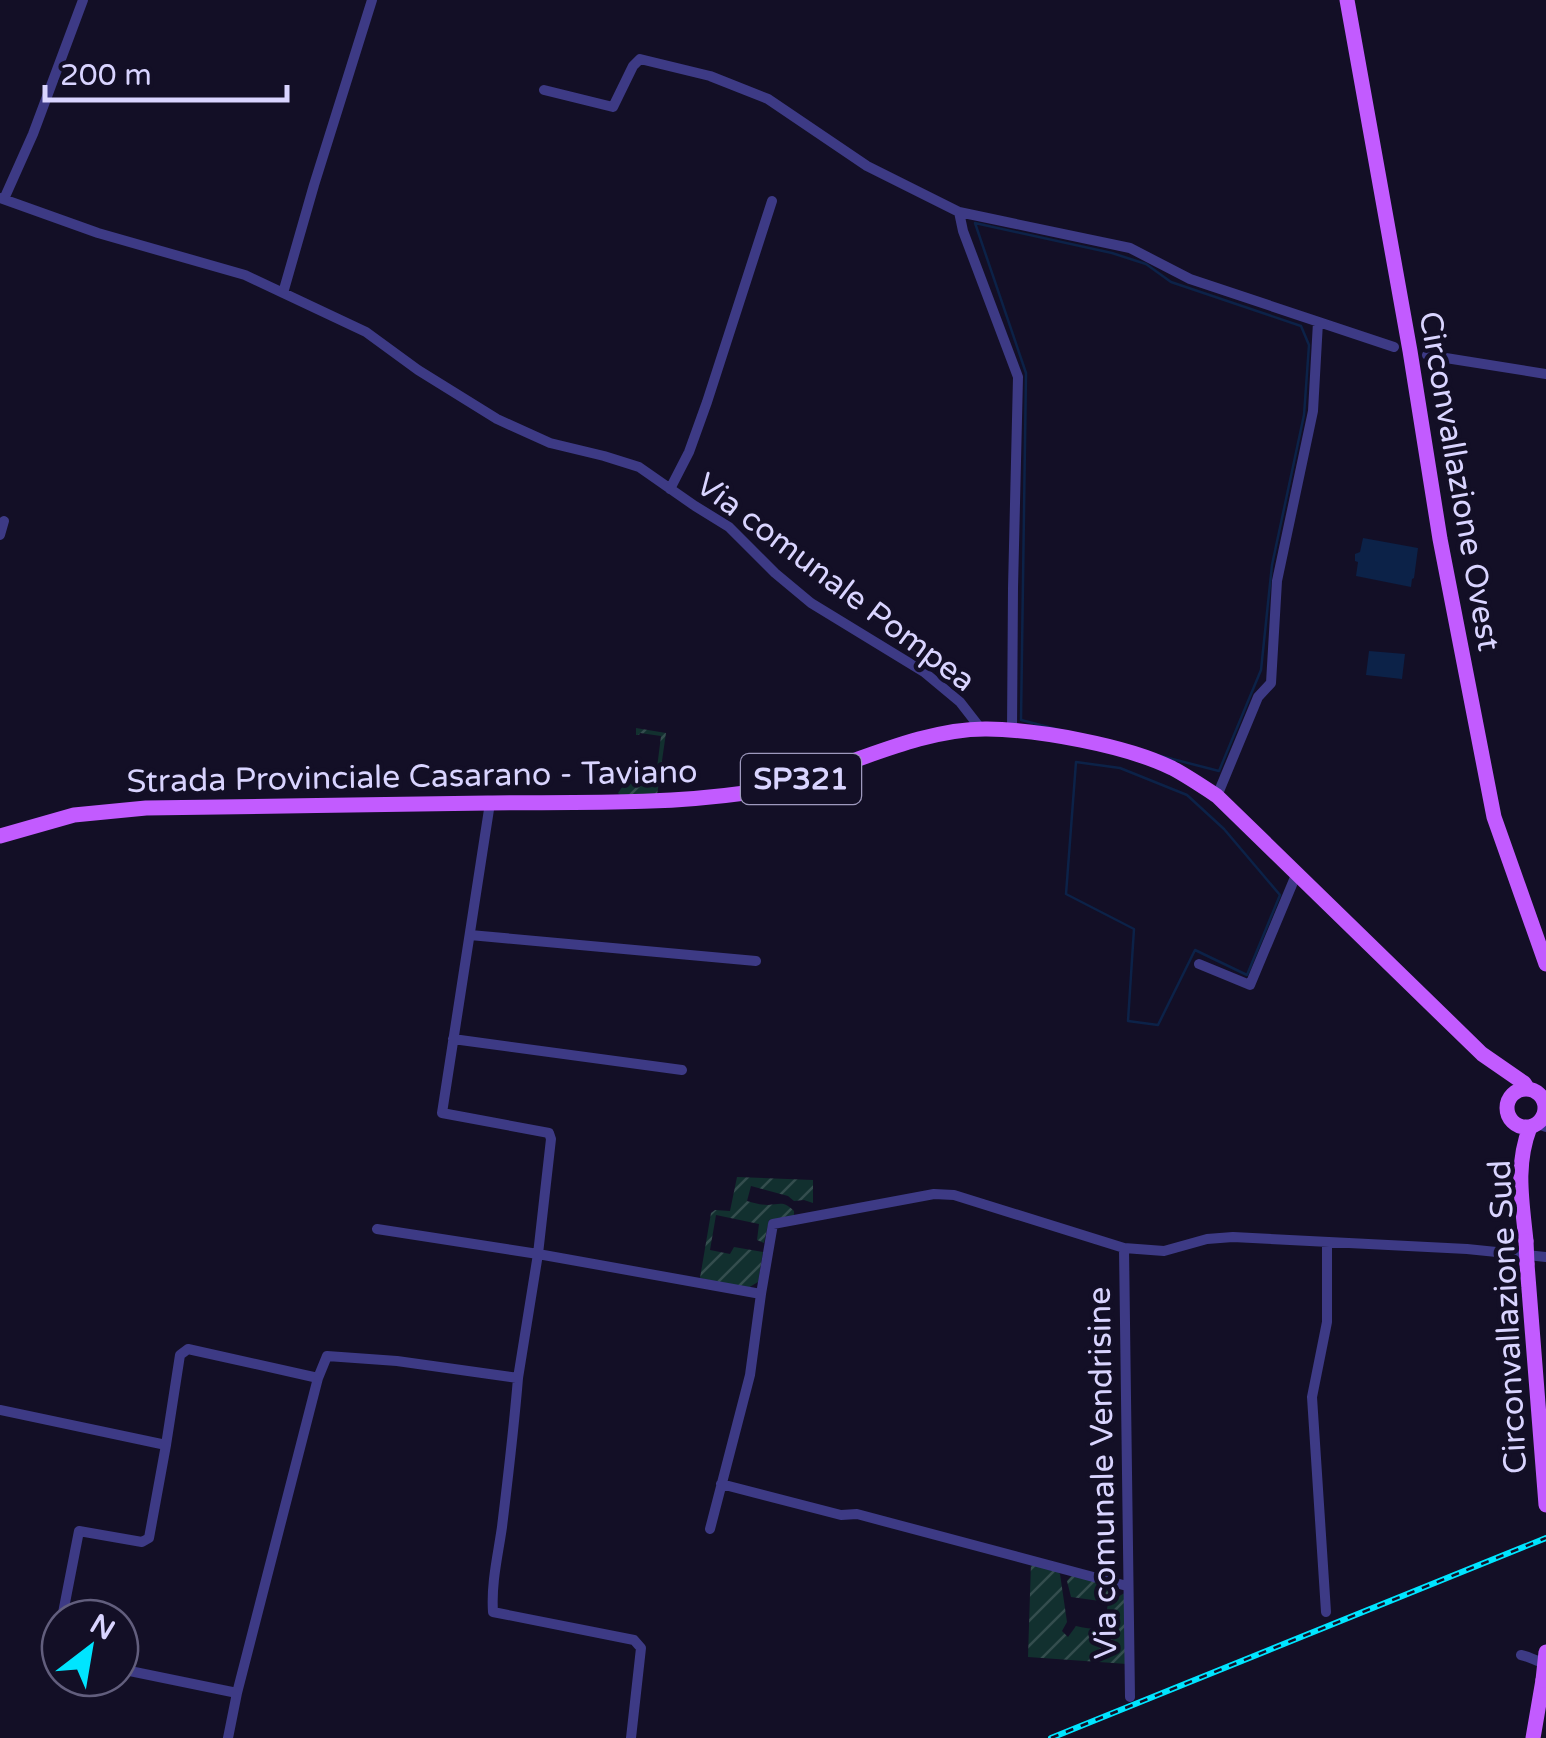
<svg xmlns="http://www.w3.org/2000/svg" width="1546" height="1738" font-family="'Varela Round',sans-serif">
<defs>
<pattern id="garden-furrows" width="10" height="10" patternUnits="userSpaceOnUse" patternTransform="scale(2.5)"><rect width="10" height="10" fill="#12302f"/><path d="M-1 1l2-2M0 10L10 0M9 11l2-2" fill="none" stroke="#344d4e"/></pattern>
</defs>
<rect width="100%" height="100%" fill="#130f26"/>
<path fill="url(#garden-furrows)" d="M636 728 666 733 657 795 621 796 618 793 623 786 639 781 657 768 661 736 640 733 639 735H636Z
M737 1177 813 1180V1203L804 1200 794 1201 788 1196 751 1186 747 1201C754 1203 761 1205 768 1205 781 1204 784 1201 794 1211V1216L769 1220 764 1243 757 1240 759 1224 716 1215 710 1250 730 1254 734 1247 763 1252 758 1282 748 1288 700 1278 711 1213 715 1210 730 1211Z
M1031 1562 1056 1570 1060 1574 1067 1622 1062 1631 1068 1637 1076 1626C1103 1632 1104 1630 1108 1603L1126 1592 1127 1664 1028 1657Z
M1072 1575 1119 1587 1100 1601 1071 1597 1067 1581Z"/>
<path fill="#0c2248" d="M1363 538 1418 548 1414 578 1412 579 1411 587 1356 576 1358 562 1355 561V554L1360 552Z
M1369 651 1405 654 1402 679 1366 675Z"/>
<g fill="none" stroke-linecap="round" stroke-linejoin="round">
<path stroke="#0c2248" stroke-width="2.5" d="M975 223 1112 253 1146 264 1171 282 1301 326 1309 345 1304 415 1272 565 1261 670 1219 771 1021 720 1026 373Z
M1076 762 1120 768 1187 795 1224 829 1280 895 1247 975 1195 950 1158 1025 1128 1021 1134 929 1066 894Z"/>
<path stroke="#3d3a85" stroke-width="10" d="M544 90 613 107 633 66 640 59 710 76 768 99 867 166 959 212 1130 248 1190 279 1394 347
M0 198 98 233 245 275 366 332 418 370 497 419 550 443 604 456 639 467 695 506 729 527 775 573 811 603 924 672 960 702 981 729
M4 199 33 134 83 0
M959 212 963 231 1018 377 1013 588 1012 730
M283 293 314 185 372 0
M1427 355 1546 374
M670 489 689 452 707 402 772 201
M0 535 4 521
M1217 796 1258 697 1271 683 1277 581 1313 411 1318 322
M470 935 756 961
M1199 964 1250 985 1296 875
M453 1039 682 1070
M377 1229 538 1254 551 1139 549 1133 442 1113 490 803
M1124 1248 1130 1697
M518 1378C514 1428 508 1477 502 1527 498 1555 491 1583 493 1612L634 1640 641 1648 631 1738
M0 1410 166 1445 180 1355 188 1349 318 1378 327 1356 397 1361 518 1378 538 1254 761 1294 773 1224 934 1194 954 1195 1124 1248 1164 1251 1207 1239 1233 1237 1467 1249 1546 1257
M721 1484 841 1515 857 1514 1127 1586
M710 1529 750 1375 761 1294
M1326 1612 1312 1397 1327 1322V1242
M62 1618 79 1531 142 1542 149 1538 166 1445
M1521 1655C1531 1657 1537 1662 1546 1663
M52 1660 60 1625
M120 1669 237 1693
M228 1738 237 1693 318 1378"/>
<path stroke="#3d3a85" stroke-width="12" d="M1544 1102 1546 1104
M1538 1123 1546 1126"/>
<path stroke="#c25bff" stroke-width="15" d="M1347 0 1410 351 1440 539 1494 817 1546 964
M0 836 74 815 146 808C260 807 374 804 488 803 573 802 660 805 745 793 824 781 909 728 987 729 1039 730 1125 745 1172 768 1187 776 1202 786 1217 796L1482 1054 1524 1083 1528 1089
M1507 1108a19 19 0 1 1 38 0a19 19 0 1 1-38 0Z
M1526 1241C1522 1200 1515 1166 1530 1127
M1527 1264 1546 1505
M1533 1738 1543 1680"/>
<defs>
<path id="rail" d="M1051 1738 1546 1538"/>
</defs>
<use href="#rail" stroke="#00e5ff" stroke-width="6"/>
<use href="#rail" stroke="#130f26" stroke-width="2.5" stroke-dasharray="8" stroke-linecap="butt"/>
<path stroke="#c25bff" stroke-width="15" d="M1526 1241 1527 1264
M1543 1680 1546 1652"/>
</g>
<g text-anchor="middle" stroke-width="9" stroke-linejoin="round" paint-order="stroke">
<rect fill="#130f26" stroke="#9e99be" stroke-width="2.5" x="741" y="754" width="120" height="50" rx="8"/>
<g font-size="30" font-weight="bold" fill="#d9d4ff">
<text x="801" y="789">SP321</text>
</g>
<g font-size="32" fill="#d9d4ff" stroke="#130f26">
<text transform="translate(1460 481) rotate(80)" y="11">Circonvallazione Ovest</text>
<text transform="translate(836 582) rotate(37)" y="11">Via comunale Pompea</text>
<text transform="translate(412 776) rotate(-1)" y="11">Strada Provinciale Casarano - Taviano</text>
<text transform="translate(1507 1317) rotate(-93)" y="11">Circonvallazione Sud</text>
<text transform="translate(1102 1473) rotate(-91)" y="11">Via comunale Vendrisine</text>
</g>
</g>
<g transform="translate(90 1648) rotate(31)"><circle r="48" fill="#130f26" stroke="#625e7d" stroke-width="2.5"/>
<path d="M0-8L18 38L0 25L-18 38Z" fill="#00e5ff"/>
<text y="-15" font-size="28" font-weight="bold" text-anchor="middle" fill="#d9d4ff">N</text>
</g>
<path d="M45 85v15h242v-15" fill="none" stroke="#d9d4ff" stroke-width="5"/>
<text x="60" y="85" font-size="30" fill="#d9d4ff" stroke="#130f26" stroke-width="8" paint-order="stroke">200 m</text>
</svg>
